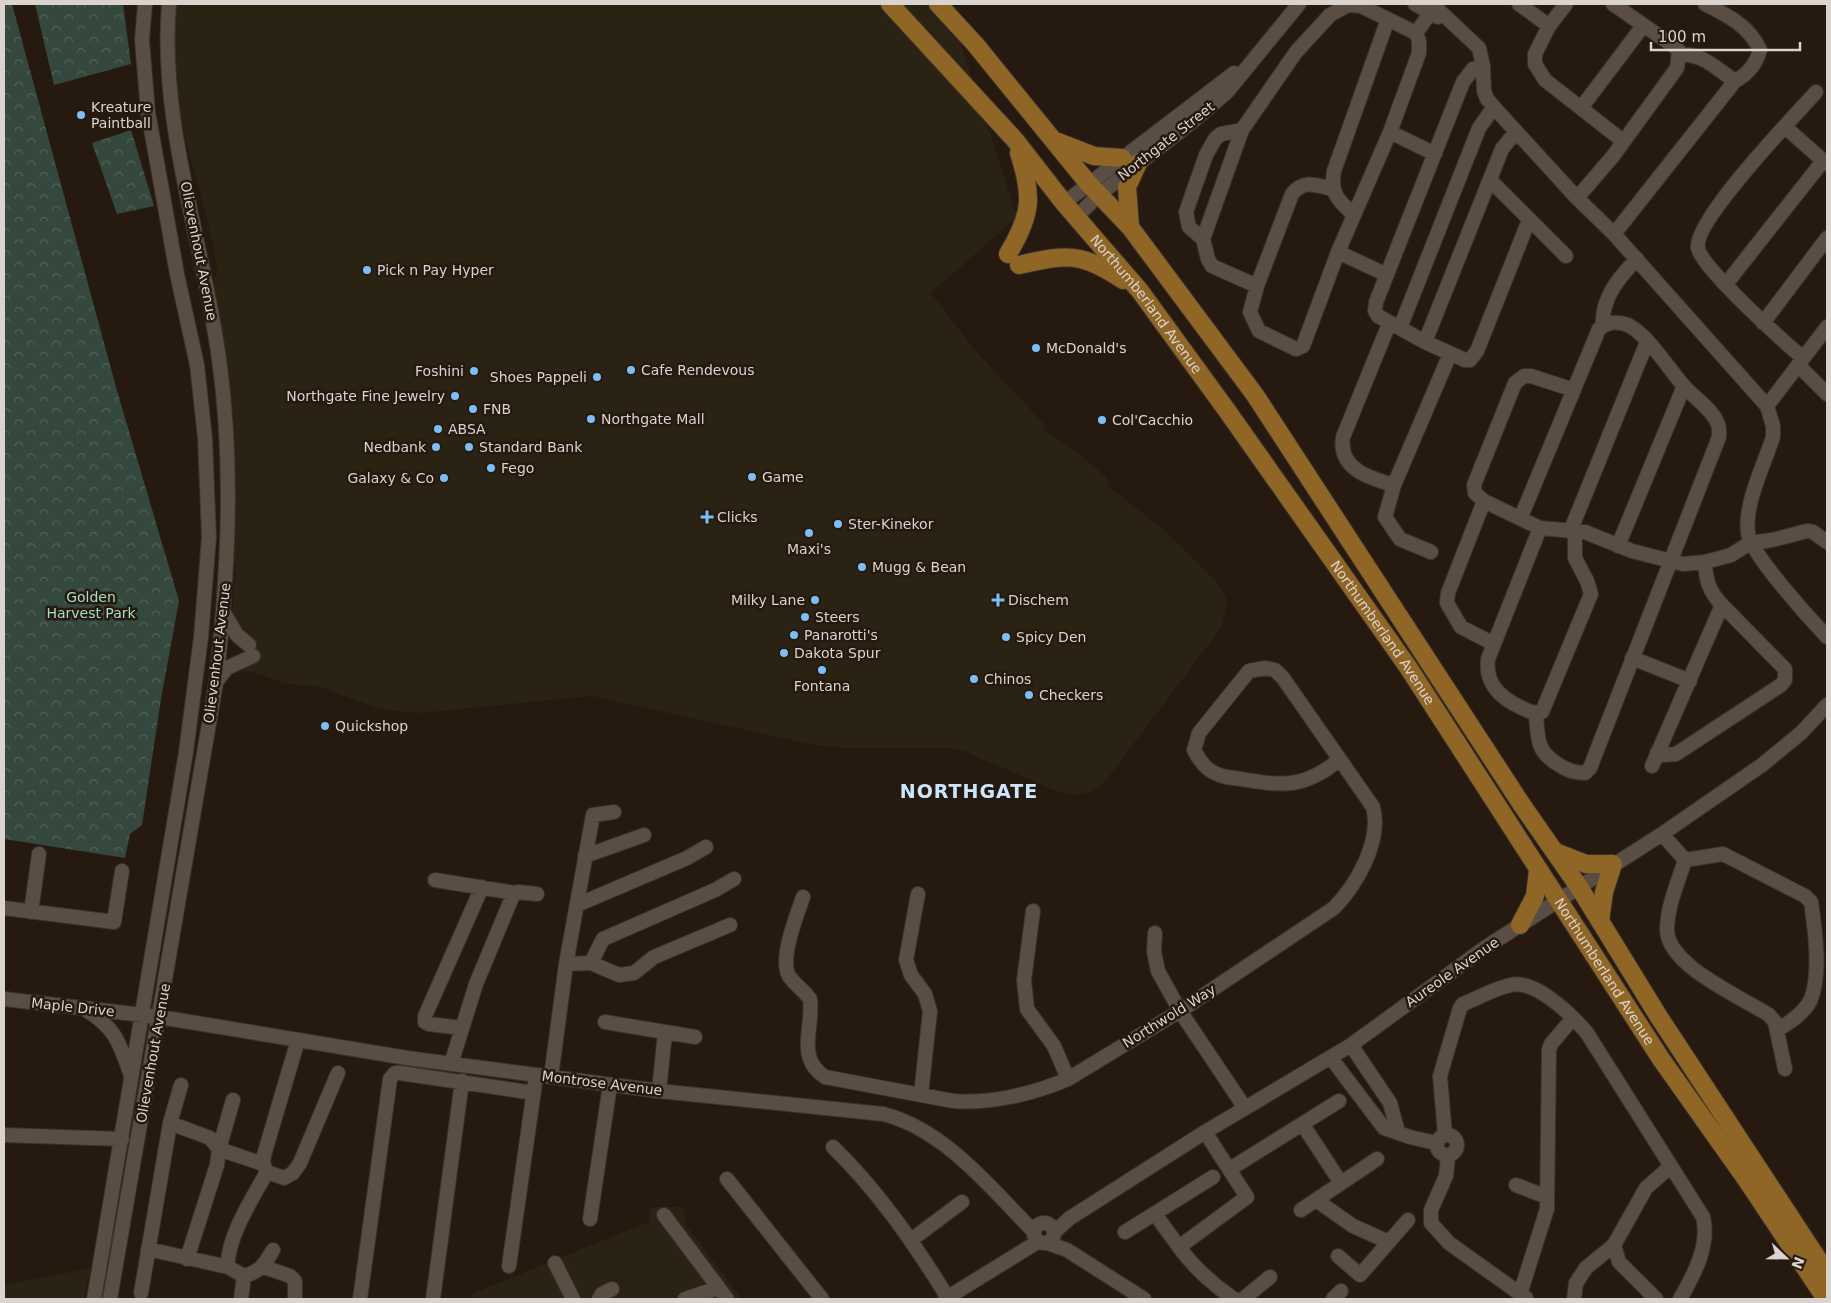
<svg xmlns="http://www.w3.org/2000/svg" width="1831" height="1303" font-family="'DejaVu Sans',sans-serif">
<defs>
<pattern id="forest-crowns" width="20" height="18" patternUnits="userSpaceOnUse" patternTransform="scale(1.25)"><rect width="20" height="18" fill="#35483e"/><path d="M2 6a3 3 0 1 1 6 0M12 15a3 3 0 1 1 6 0" fill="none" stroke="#526259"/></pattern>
</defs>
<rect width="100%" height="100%" fill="#251910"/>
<path fill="#2a2212" d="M173 4H948L1017 217 931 293 974 349 1043 423 1044 431 1072 448 1106 477 1109 487 1162 528 1214 579 1222 590 1227 601 1223 622 1216 635 1104 783 1090 792 1073 795 1055 791 964 751 948 748H842L809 744 592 696 421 713 402 712 380 709 317 686 285 684 253 672 241 671 251 641 245 639 232 617 235 572 233 534 235 463 231 400 224 378 211 285 218 270 209 225 172 90Z
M651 1207H683L687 1226 742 1299H474L471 1294 648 1222Z
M91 1268 84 1299H4V1285Z"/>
<path fill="url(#forest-crowns)" d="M4 4H12L116 387 179 601 161 699 142 825 130 834 125 858 4 839Z
M35 4H123L131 64 54 85Z
M131 130 154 206 117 214 92 143Z"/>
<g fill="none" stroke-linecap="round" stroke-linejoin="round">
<defs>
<path id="minor" d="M1415 4 1438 17
M1432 4 1479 48 1483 66 1484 91 1487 99 1501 115 1577 198 1614 234 1767 406 1773 426V437C1764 465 1744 504 1748 533 1750 553 1811 620 1827 637
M1519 4 1549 26
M1566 4 1549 26 1535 54V64L1545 80 1623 141
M1416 33 1437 4
M1680 55C1701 52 1718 70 1735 81 1748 74 1756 65 1760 50 1749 26 1729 16 1705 4
M1483 66 1473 69 1463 82 1376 302 1375 311 1378 316 1425 342 1465 360H1470L1477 351 1529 220
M1581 108 1643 26
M1785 127 1827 164
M1390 132 1435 154
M1490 180 1566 256
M1577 198 1613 156 1677 68 1679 51 1675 47 1613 4
M1064 203 1234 73
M1354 215C1338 200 1330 194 1334 171L1388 19
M1076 217 1100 194 1197 118 1227 92 1299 4
M1614 234 1735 81
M1203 239 1189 227 1186 212 1206 155 1215 139 1221 134 1242 130
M1338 252 1387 275
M1726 284 1823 161
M1257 286 1212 266 1208 259 1203 239 1242 130 1296 52 1330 15 1348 5 1361 6 1416 33 1419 41V53L1390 132 1338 252 1303 346 1296 349 1259 331 1250 312 1257 286 1292 194C1304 179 1316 185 1332 189
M1763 323 1827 238
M1389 324 1343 437C1338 469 1369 478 1394 485
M1603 325C1601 299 1619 277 1637 259
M1400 328 1479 128 1494 107
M1425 342 1502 149 1510 139 1518 134
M1803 358C1784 342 1701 267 1698 248 1693 221 1794 117 1816 92
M1798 365 1827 394
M1574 390 1531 376H1524L1515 383 1474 485 1475 493 1484 501 1540 528 1585 532 1632 551 1683 564 1705 562 1731 555 1750 543 1772 540 1807 531 1813 532 1827 542
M1767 406 1827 327
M1484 501 1448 593 1447 603 1461 627 1494 644
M1521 517 1599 329C1607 322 1618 321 1628 325 1648 335 1668 368 1683 385 1693 397 1711 408 1717 422 1720 427 1719 432 1719 437L1590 768 1585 773C1575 773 1568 771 1559 765 1536 751 1538 739 1536 714
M1540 528 1488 659C1485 683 1499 697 1520 707 1528 711 1534 714 1542 712L1591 594 1587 581 1575 558V532
M1570 532 1647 342
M1618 546 1684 386
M1431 552 1400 539 1385 517 1394 485 1450 354
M224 613 237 635 249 645
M1632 658 1690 681
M216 682 227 668 253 656
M1657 753 1664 755 1676 754 1781 685 1785 680V669L1722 605
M1652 766 1722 605C1709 591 1706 581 1705 562
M1662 834 1685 860
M585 856 644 835
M1685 860 1723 854 1805 896 1811 902C1815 929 1821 973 1811 999 1805 1013 1789 1023 1777 1030
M1685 860C1678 882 1667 907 1667 930 1668 966 1741 997 1769 1015L1775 1022 1785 1069
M435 880 515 893
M918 894 906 960 911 975 925 994 930 1011 921 1095
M803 897C797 915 779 959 789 976 794 984 804 990 810 999 814 1028 795 1057 825 1077L953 1101C990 1104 1033 1094 1068 1079L1180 1011 1334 908C1357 884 1382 841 1373 807L1283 678 1275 670 1265 668 1249 671 1199 733 1194 750C1202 765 1209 773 1226 777 1275 783 1297 794 1339 760
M577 905 687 858 706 847
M4 908 114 922 122 871
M1033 911 1024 980 1027 1009 1054 1046 1068 1079
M31 912 39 854
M1155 933 1154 952 1158 971 1180 1011 1245 1108
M591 963 619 975 634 973 654 957 730 925
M566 964 591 963 603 939 715 890 734 879
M4 999 160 1017 407 1058 659 1091 883 1114C944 1129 991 1188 1034 1232
M86 1010C116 1028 120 1044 131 1076
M605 1022 665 1032
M462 1028 429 1024 425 1022V1016L482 887
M298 1040 264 1155 263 1164 267 1172 284 1178 293 1173 300 1163 338 1073
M1351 1045 1390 1103 1398 1132
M1331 1058 1384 1128 1410 1137 1436 1143
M451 1064 476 984 513 895 518 892 537 894
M551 1077 566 964 593 815 614 812
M659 1091 665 1032 695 1037
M233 1100 219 1149 263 1164
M170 1123 210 1138 219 1149 217 1165 187 1259
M1303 1125 1341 1183
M1437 1145a10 10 0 1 1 20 0a10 10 0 1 1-20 0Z
M4 1135 122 1139
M1445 1135 1440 1076 1460 1008 1463 1004C1478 998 1495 988 1511 985 1535 979 1572 1015 1587 1033L1703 1217C1710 1245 1694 1275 1680 1299
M833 1147C879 1192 914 1243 948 1298
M1448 1156 1446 1176 1431 1210V1223L1449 1243 1526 1298
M1230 1169 1339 1101
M267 1172C253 1197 226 1239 228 1267L244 1276C260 1272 265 1264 273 1250
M727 1179 822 1299
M1516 1185 1547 1197
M1316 1200 1353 1226 1389 1242
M1301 1210 1377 1159
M1155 1214 1179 1247 1247 1197 1205 1132
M664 1215 727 1299
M590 1219 610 1085
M1034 1233a10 10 0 1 1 20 0a10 10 0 1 1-20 0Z
M1054 1232 1070 1218 1205 1132 1351 1045 1486 947 1662 834 1762 765 1802 732 1827 705
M1125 1232 1213 1177
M911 1240 962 1202
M1047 1243 1067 1250 1144 1299
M1614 1245 1619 1262 1656 1299
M1179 1247C1195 1269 1212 1284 1234 1299
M148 1249 228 1267
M1338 1256 1360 1275 1408 1220
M555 1263 573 1299
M509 1266 535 1083
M264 1267 290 1276 295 1281V1299
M141 1293 170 1123 181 1085
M1520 1294 1547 1209 1549 1050 1551 1044 1573 1018
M94 1299 186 752 201 637 209 537 205 438 197 365 177 274 148 112 142 40 145 4
M110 1299 216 683C228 576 234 466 219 359 203 240 159 124 169 4
M241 1299 244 1276
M360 1299 390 1079 395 1073H400L534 1093
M433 1299 462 1081
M599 1299 602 1294 612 1289
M685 1299 718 1288
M945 1299 1039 1241
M1243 1299 1270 1277
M1333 1299 1341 1291
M1574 1299 1576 1283 1586 1268 1614 1245 1646 1188 1671 1166"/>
<g id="major">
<path id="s1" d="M890 4 1015 140 1064 203 1140 291 1228 412 1408 667 1661 1059 1746 1179 1826 1299"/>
<path d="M938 4 975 44 1088 183 1130 227 1255 395 1522 805 1579 887 1659 1017 1827 1273"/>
<path d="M1058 142 1094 156 1122 158"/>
<path d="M1130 227 1127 187 1138 163"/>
<path d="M1008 254C1032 214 1033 196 1019 153"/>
<path d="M1019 265C1067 254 1081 252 1123 280"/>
<path d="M1555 852 1586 864H1613L1604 892 1600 921"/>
<path d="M1520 925 1535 896 1538 870"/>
</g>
</defs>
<use href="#minor" stroke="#3a322e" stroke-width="16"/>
<use href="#major" stroke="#3a322e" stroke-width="20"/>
<use href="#minor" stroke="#5a4d43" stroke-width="14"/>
<use href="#major" stroke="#906627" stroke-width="18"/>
</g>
<g fill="#7dbef9" stroke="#251910" stroke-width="2">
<circle cx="81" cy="115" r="5"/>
<circle cx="367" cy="270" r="5"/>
<circle cx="1036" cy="348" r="5"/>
<circle cx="631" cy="370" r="5"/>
<circle cx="474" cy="371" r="5"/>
<circle cx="597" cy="377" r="5"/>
<circle cx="455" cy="396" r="5"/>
<circle cx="473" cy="409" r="5"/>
<circle cx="591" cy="419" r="5"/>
<circle cx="1102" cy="420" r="5"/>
<circle cx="438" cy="429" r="5"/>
<circle cx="436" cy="447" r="5"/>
<circle cx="469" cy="447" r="5"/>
<circle cx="491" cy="468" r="5"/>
<circle cx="752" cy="477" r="5"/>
<circle cx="444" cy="478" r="5"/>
<path d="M704.5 509.5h5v5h5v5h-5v5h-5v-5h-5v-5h5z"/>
<circle cx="838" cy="524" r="5"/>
<circle cx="809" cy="533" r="5"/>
<circle cx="862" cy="567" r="5"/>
<circle cx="815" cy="600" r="5"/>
<path d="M995.5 592.5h5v5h5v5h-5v5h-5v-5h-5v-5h5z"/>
<circle cx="805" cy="617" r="5"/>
<circle cx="794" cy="635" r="5"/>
<circle cx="1006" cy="637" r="5"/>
<circle cx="784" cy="653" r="5"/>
<circle cx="822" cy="670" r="5"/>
<circle cx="974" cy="679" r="5"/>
<circle cx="1029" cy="695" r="5"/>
<circle cx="325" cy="726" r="5"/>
</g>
<g text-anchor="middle" stroke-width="5" stroke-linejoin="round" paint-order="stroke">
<g font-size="14" fill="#dbd3cd" stroke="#251910" text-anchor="start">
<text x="91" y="112">Kreature<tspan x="91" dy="16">Paintball</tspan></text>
<text x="377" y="275">Pick n Pay Hyper</text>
<text x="1046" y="353">McDonald's</text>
<text x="641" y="375">Cafe Rendevous</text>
<text x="464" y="376" text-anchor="end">Foshini</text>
<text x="587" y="382" text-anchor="end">Shoes Pappeli</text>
<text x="445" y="401" text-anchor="end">Northgate Fine Jewelry</text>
<text x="483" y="414">FNB</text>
<text x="601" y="424">Northgate Mall</text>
<text x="1112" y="425">Col'Cacchio</text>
<text x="448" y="434">ABSA</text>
<text x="426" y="452" text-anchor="end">Nedbank</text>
<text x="479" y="452">Standard Bank</text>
<text x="501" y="473">Fego</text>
<text x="762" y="482">Game</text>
<text x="434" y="483" text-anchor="end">Galaxy &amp; Co</text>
<text x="717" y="522">Clicks</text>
<text x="848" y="529">Ster-Kinekor</text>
<text x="809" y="554" text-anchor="middle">Maxi's</text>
<text x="872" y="572">Mugg &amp; Bean</text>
<text x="805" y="605" text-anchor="end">Milky Lane</text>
<text x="1008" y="605">Dischem</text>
<text x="815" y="622">Steers</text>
<text x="804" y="640">Panarotti's</text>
<text x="1016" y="642">Spicy Den</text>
<text x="794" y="658">Dakota Spur</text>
<text x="984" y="684">Chinos</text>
<text x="822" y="691" text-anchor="middle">Fontana</text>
<text x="1039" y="700">Checkers</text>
<text x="335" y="731">Quickshop</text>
</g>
<g font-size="14" fill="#dbd3cd" stroke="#251910">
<text transform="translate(1166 141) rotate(-38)" y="5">Northgate Street</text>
<text transform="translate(199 251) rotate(79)" y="5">Olievenhout Avenue</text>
<text dy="5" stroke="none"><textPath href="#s1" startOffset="395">Northumberland Avenue</textPath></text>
<text dy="5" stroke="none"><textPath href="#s1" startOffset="800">Northumberland Avenue</textPath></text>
<text transform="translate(217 653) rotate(-83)" y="5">Olievenhout Avenue</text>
<text transform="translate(1452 972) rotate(-35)" y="5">Aureole Avenue</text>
<text dy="5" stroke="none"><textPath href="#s1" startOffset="1205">Northumberland Avenue</textPath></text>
<text transform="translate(73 1007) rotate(6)" y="5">Maple Drive</text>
<text transform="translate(1169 1016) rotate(-32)" y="5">Northwold Way</text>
<text transform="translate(153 1053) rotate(-80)" y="5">Olievenhout Avenue</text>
<text transform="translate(602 1083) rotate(7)" y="5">Montrose Avenue</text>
</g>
<g font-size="14" fill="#a6dfc3" stroke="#251910">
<text x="91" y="602">Golden<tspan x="91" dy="16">Harvest Park</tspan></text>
</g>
<g font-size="19" font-weight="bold" letter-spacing="1" fill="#cee6fd" stroke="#251910">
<text x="969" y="798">NORTHGATE</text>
</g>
</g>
<rect width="1831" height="1303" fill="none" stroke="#dbd3cd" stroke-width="10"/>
<g transform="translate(1786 1258) rotate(112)" stroke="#251910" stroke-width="4" paint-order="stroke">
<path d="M0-4L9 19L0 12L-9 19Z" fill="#dbd3cd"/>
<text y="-8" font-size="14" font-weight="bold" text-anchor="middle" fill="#dbd3cd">N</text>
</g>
<path d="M1651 42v8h149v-8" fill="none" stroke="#dbd3cd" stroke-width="2.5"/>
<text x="1658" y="42" font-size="15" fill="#dbd3cd" stroke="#251910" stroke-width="4" paint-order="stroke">100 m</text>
</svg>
